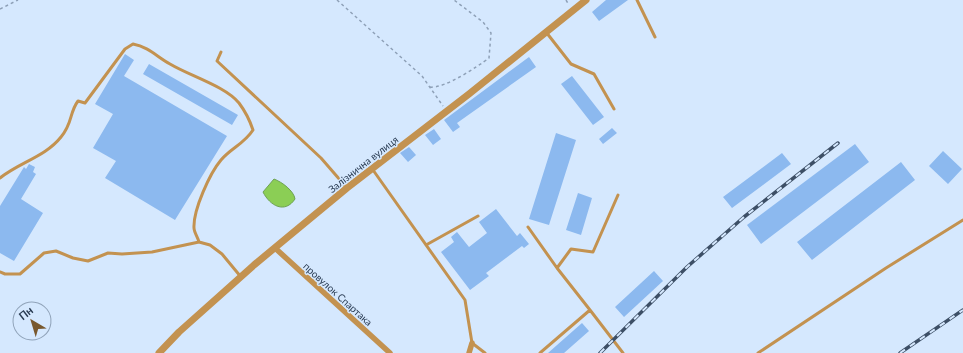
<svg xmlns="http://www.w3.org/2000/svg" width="963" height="353" font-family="Lato,sans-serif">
<rect width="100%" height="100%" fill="#d5e8fe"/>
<path fill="#8bce55" stroke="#6ea254" d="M274 179C282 182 294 191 295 199 285 214 270 206 263 192Z"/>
<path fill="#8cb9ef" d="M606 0H628L599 21 592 12Z
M125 54 134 60 124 76 227 136 175 220 105 178 116 161 93 148 113 114 95 104Z
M529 57 536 67 457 123 460 127 453 132 444 120Z
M149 64 238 115 232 125 143 74Z
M572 76 604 117 593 125 561 84Z
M612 128 617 133 603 144 599 139Z
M434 129 441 139 433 145 425 135Z
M556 133 576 140 549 225 529 219Z
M855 144 869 162 761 244 747 225Z
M409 147 416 155 408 162 400 153Z
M943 151 962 169 948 184 929 166Z
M782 153 791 164 732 208 723 197Z
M901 162 915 180 812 260 797 242Z
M29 164 35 167 33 172 36 174 21 199 43 213 14 261 0 253V206L24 167 26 169Z
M578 193 592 198 581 235 566 230Z
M496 209 517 236 520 233 529 244 524 248 522 246 486 273 489 276 470 290 441 252 454 242 451 237 457 232 469 247 487 233 479 222Z
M654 271 663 281 624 317 615 307Z
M582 323 589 331 564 353H548Z"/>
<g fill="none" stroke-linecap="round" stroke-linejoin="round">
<path stroke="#8ea0b7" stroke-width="1.5" stroke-dasharray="3 3" stroke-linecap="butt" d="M337 0 422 76 443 106
M566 0 569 5
M0 9 18 0
M430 87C444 89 477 67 489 58L491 33 483 22 454 0"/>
<path stroke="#c39250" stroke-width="3" d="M637 0 655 37
M546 32 571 64 594 74 614 109
M221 52 217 61 321 158 347 188
M373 170 465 300 472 343 485 353
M0 178C20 162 45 157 61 137 73 123 69 113 78 101L85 103 125 49 133 44C149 47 157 57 170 64 190 76 225 86 239 103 245 111 250 121 253 130 244 144 231 148 221 160 210 173 193 210 194 228 194 232 198 238 199 242
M528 227 557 268 590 310
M426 245 478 216
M557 268 571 249 593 252 618 195
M0 272 5 274H20L44 253 56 251 73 258 88 261 108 253 122 254 152 252 199 242 210 245 222 254 241 277
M540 353 590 310 623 353
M758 353 886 268 963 220"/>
<path stroke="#c39250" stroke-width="5.5" d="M275 248 390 353
M469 353 472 343"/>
<path stroke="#c39250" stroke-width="7" d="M159 353 179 332 254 265 347 188 469 94 586 0"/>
<defs>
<path id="rail" d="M600 353 687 267 744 217 838 143
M900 353 963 310"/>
</defs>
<use href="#rail" stroke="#3d4f66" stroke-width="3.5"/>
<use href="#rail" stroke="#d5e8fe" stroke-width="2" stroke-dasharray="6" stroke-linecap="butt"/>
</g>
<g text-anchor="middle" stroke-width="3" stroke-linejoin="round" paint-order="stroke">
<g font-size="10" fill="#293b52" stroke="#d5e8fe">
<text transform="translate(363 164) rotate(-38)" y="4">Залізнична вулиця</text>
<text transform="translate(338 294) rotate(42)" y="4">провулок Спартака</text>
</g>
</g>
<g transform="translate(32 321) rotate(322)"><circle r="19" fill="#d5e8fe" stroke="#90a3b9"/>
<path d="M0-3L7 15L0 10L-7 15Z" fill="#78582e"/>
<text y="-6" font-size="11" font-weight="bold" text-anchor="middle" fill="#293b52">Пн</text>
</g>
</svg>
